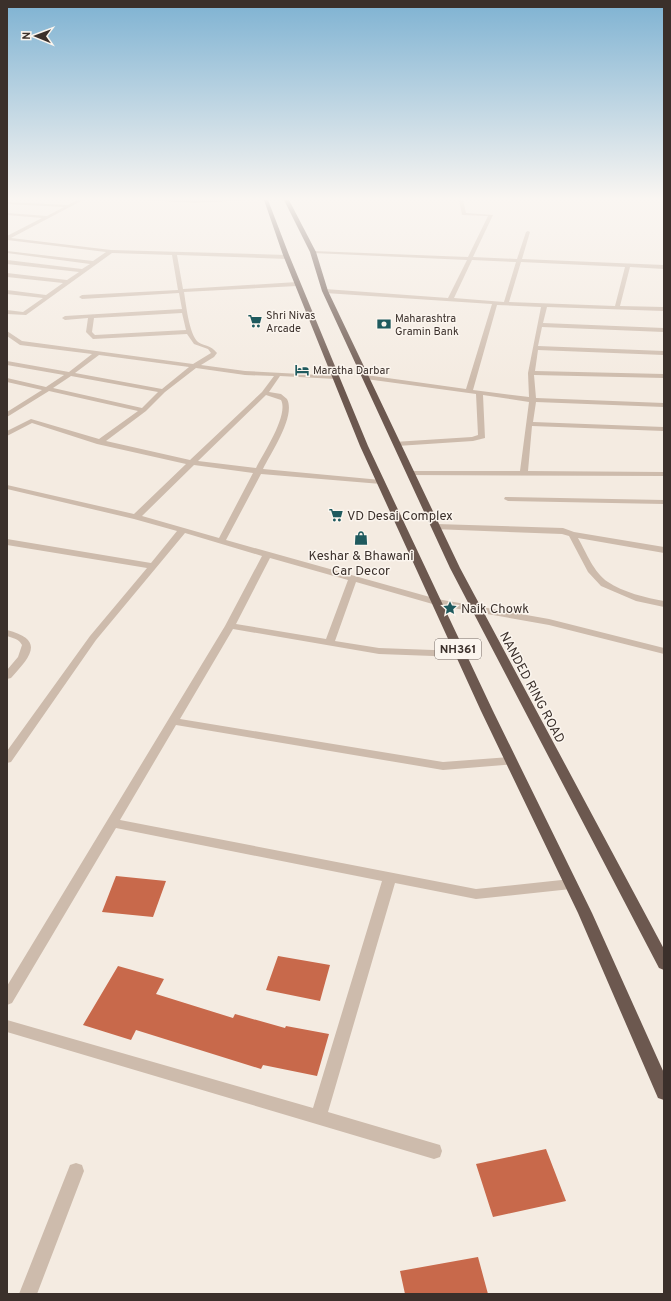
<svg xmlns="http://www.w3.org/2000/svg" width="671" height="1301" font-family="Overpass,sans-serif">
<rect width="100%" height="100%" fill="#f4ebe1"/>
<path fill="#c8694b" d="M116 876 166 881 153 917 102 912Z
M278 956 330 965 320 1001 266 990Z
M118 966 164 979 156 994 233 1018 235 1014 285 1028 286 1026 329 1034 317 1076 263 1065 261 1069 136 1030 131 1040 83 1025Z
M546 1149 566 1201 493 1217 476 1164Z
M478 1257 488 1294H405L400 1271Z"/>
<g fill="none" stroke-linecap="round" stroke-linejoin="round">
<path fill="#cdbbac" fill-rule="evenodd" d="M77 200H83L11 238 111 250 287 255 290 257 287 259 177 255 183 289 297 282 300 284 297 286 184 292C186 304 189 334 198 342 205 347 210 344 217 353L214 357 201 365 245 371 338 376V378L336 379 280 376 269 392 281 394 287 399C296 416 271 453 263 469L381 480 385 482 381 484 261 474 226 540 437 599 549 619 664 648V654L549 625 436 605 356 582 335 641 379 648 460 651 465 654 460 657 379 654 233 629 180 719 443 762 511 757 515 758 517 761 515 764 443 770 176 725 120 820 476 889 571 879 576 881 577 884 576 887 571 889 476 899 395 883 328 1112 440 1145 442 1151 440 1157 434 1159 7 1032V1020L313 1108 382 881 116 828 12 1003 7 1005V986L225 626 262 556 185 533 96 640 11 762 7 763V751L90 636 147 568 7 545V539L151 563 177 531 134 519 7 489V485L134 514 186 464 97 444 32 423 7 436V431L31 419 99 439 138 411 49 391 7 417V412L42 390 7 382V378L46 387 64 375 7 365V361L69 372 92 354 20 345 7 336V331L22 341 193 364 211 353 208 349 194 344 187 334 93 339 86 332 88 318 65 320 62 318 65 316 182 309 179 293 82 299 79 297 82 295 178 290 172 255 112 253 26 315 7 314V310L23 312 43 298 7 294V290L46 295 63 283 7 277V273L67 280 79 272 7 264V260L82 269 90 264 7 253V251L93 261 106 252 7 240V236L42 218 7 215V213L47 216 64 207 7 204V202L68 205ZM182 313 186 330 95 335 92 332 94 318ZM99 355 189 367 162 389 75 373ZM196 368 245 375 274 376 262 392 190 460 106 441 146 411 165 392ZM71 376 158 392 142 408 53 388ZM266 395 281 400C289 415 263 454 256 468L198 461ZM194 465 253 473 219 538 142 516ZM270 558 348 580 326 639 236 624Z
M144 200H247L195 203Z
M459 200H463L466 213 493 215 473 257 517 259 526 232 528 231 530 232 522 259 664 265V269L630 267 620 306 664 307V311L547 307 543 323 664 328V332L542 327 538 346 664 351V355L538 350 535 371 664 374V378L534 375 536 398 664 403V407L536 402 533 422 664 427V431L532 426 528 471 664 472V476L408 475V471H520L529 402 483 395 485 438 473 441 397 446H394V442L472 437 478 435 476 394 366 379 363 377 366 375 466 389 492 304 325 293 322 291 325 289 448 298 467 260 313 253 311 252 313 251 468 257 488 216 462 215ZM472 260 516 262 504 302 454 298ZM521 262 625 267 615 306 509 302ZM497 305 541 307 528 373 529 397 473 390Z
M505 497 664 500V504L508 501 504 499Z
M436 524 563 528 574 532 664 547V553L578 538C586 552 594 573 608 582 622 592 647 598 664 601V607L636 601 601 586 588 572 569 536 562 534 433 529V525Z
M7 630C46 640 30 657 11 678L7 679V670L18 657 22 645C19 639 13 638 7 636Z
M76 1163 82 1165 84 1171 37 1294H19L70 1165Z"/>
<path fill="#6c584f" fill-rule="evenodd" d="M264 200H268L289 255 368 446 493 711 592 913 664 1073V1100L658 1098 578 913 481 711 360 446 283 255Z
M284 200H289L316 252 328 291 460 568 664 949V970L659 968 450 568 322 291 310 252Z"/>
</g>
<linearGradient id="sky" x2="0" y2="1"><stop stop-color="#7eb2d2"/><stop offset="0.52" stop-color="#faf6f2"/><stop offset="1" stop-color="#faf6f2" stop-opacity="0"/></linearGradient>
<rect width="671" height="382" fill="url(#sky)"/>
<defs>
<symbol id="supermarket-bare" viewBox="-9 -9 18 18"><path d="M-6-5.5h2.5l.6 2H6L4.5 2H-2.5L-4.4-4H-6ZM-1.5 3.2a1.3 1.3 0 1 0 .1 0ZM3 3.2a1.3 1.3 0 1 0 .1 0Z" fill="#1f5a5e" stroke="#fbf5ee" stroke-width="2.5" paint-order="stroke"/></symbol>
<symbol id="bank-bare" viewBox="-9 -9 18 18"><path d="M-6-4H6V4H-6ZM0-2.3a2.3 2.3 0 1 0 0 4.6a2.3 2.3 0 1 0 0-4.6Z" fill="#1f5a5e" stroke="#fbf5ee" stroke-width="2.5" paint-order="stroke"/></symbol>
<symbol id="hotel-bare" viewBox="-9 -9 18 18"><path d="M-6-4.5h1.5V1H6V5H4.5V3h-9V5H-6ZM-4 0a1.8 1.8 0 1 1 3.6 0ZM.5 0V-2.5h3Q6-2.5 6 0Z" fill="#1f5a5e" stroke="#fbf5ee" stroke-width="2.5" paint-order="stroke"/></symbol>
<symbol id="shop-bare" viewBox="-9 -9 18 18"><path d="M-5-2.5h2.3a2.7 3.5 0 0 1 5.4 0H5L5.5 6h-11ZM-1.5-2.5h3a1.5 2.3 0 0 0-3 0Z" fill="#1f5a5e" stroke="#fbf5ee" stroke-width="2.5" paint-order="stroke"/></symbol>
<symbol id="sight-bare" viewBox="-9 -9 18 18"><path d="M0-6L1.8-2.2L6-1.7L2.9 1.2L3.7 5.4L0 3.3L-3.7 5.4L-2.9 1.2L-6-1.7L-1.8-2.2Z" fill="#1f5a5e" stroke="#fbf5ee" stroke-width="2.5" paint-order="stroke"/></symbol>
</defs>
<g fill-rule="evenodd">
<use href="#supermarket-bare" x="245" y="311" width="20" height="20"/>
<use href="#bank-bare" x="374" y="314" width="20" height="20"/>
<use href="#hotel-bare" x="292" y="360" width="20" height="20"/>
<use href="#supermarket-bare" x="326" y="505" width="20" height="20"/>
<use href="#shop-bare" x="351" y="528" width="20" height="20"/>
<use href="#sight-bare" x="440" y="598" width="20" height="20"/>
</g>
<g text-anchor="middle" stroke-width="3" stroke-linejoin="round" paint-order="stroke">
<g font-size="11" fill="#3b302b" stroke="#fbf5ee" text-anchor="start">
<text x="266" y="319">Shri Nivas<tspan x="266" dy="13">Arcade</tspan></text>
<text x="395" y="322">Maharashtra<tspan x="395" dy="13">Gramin Bank</tspan></text>
<text x="313" y="374">Maratha Darbar</text>
</g>
<rect fill="#fbf5ee" stroke="#756b66" stroke-width="1" x="435" y="639" width="46" height="20" rx="3"/>
<g font-size="12" font-weight="bold" fill="#3b302b">
<text x="458" y="653">NH361</text>
</g>
<g font-size="13" fill="#3b302b" stroke="#fbf5ee" text-anchor="start">
<text x="347" y="520">VD Desai Complex</text>
<text x="361" y="560" text-anchor="middle">Keshar &amp; Bhawani<tspan x="361" dy="15">Car Decor</tspan></text>
<text x="461" y="613">Naik Chowk</text>
</g>
<g font-size="13" fill="#3b302b" stroke="#fbf5ee">
<text transform="translate(533 687) rotate(62)" y="5">NANDED RING ROAD</text>
</g>
</g>
<rect width="671" height="1301" fill="none" stroke="#3b302b" stroke-width="16"/>
<g transform="translate(36 36) rotate(271)" stroke="#fbf5ee" stroke-width="3" paint-order="stroke">
<path d="M0-3L7 15L0 10L-7 15Z" fill="#3b302b"/>
<text y="-6" font-size="11" font-weight="bold" text-anchor="middle" fill="#3b302b">N</text>
</g>
</svg>
